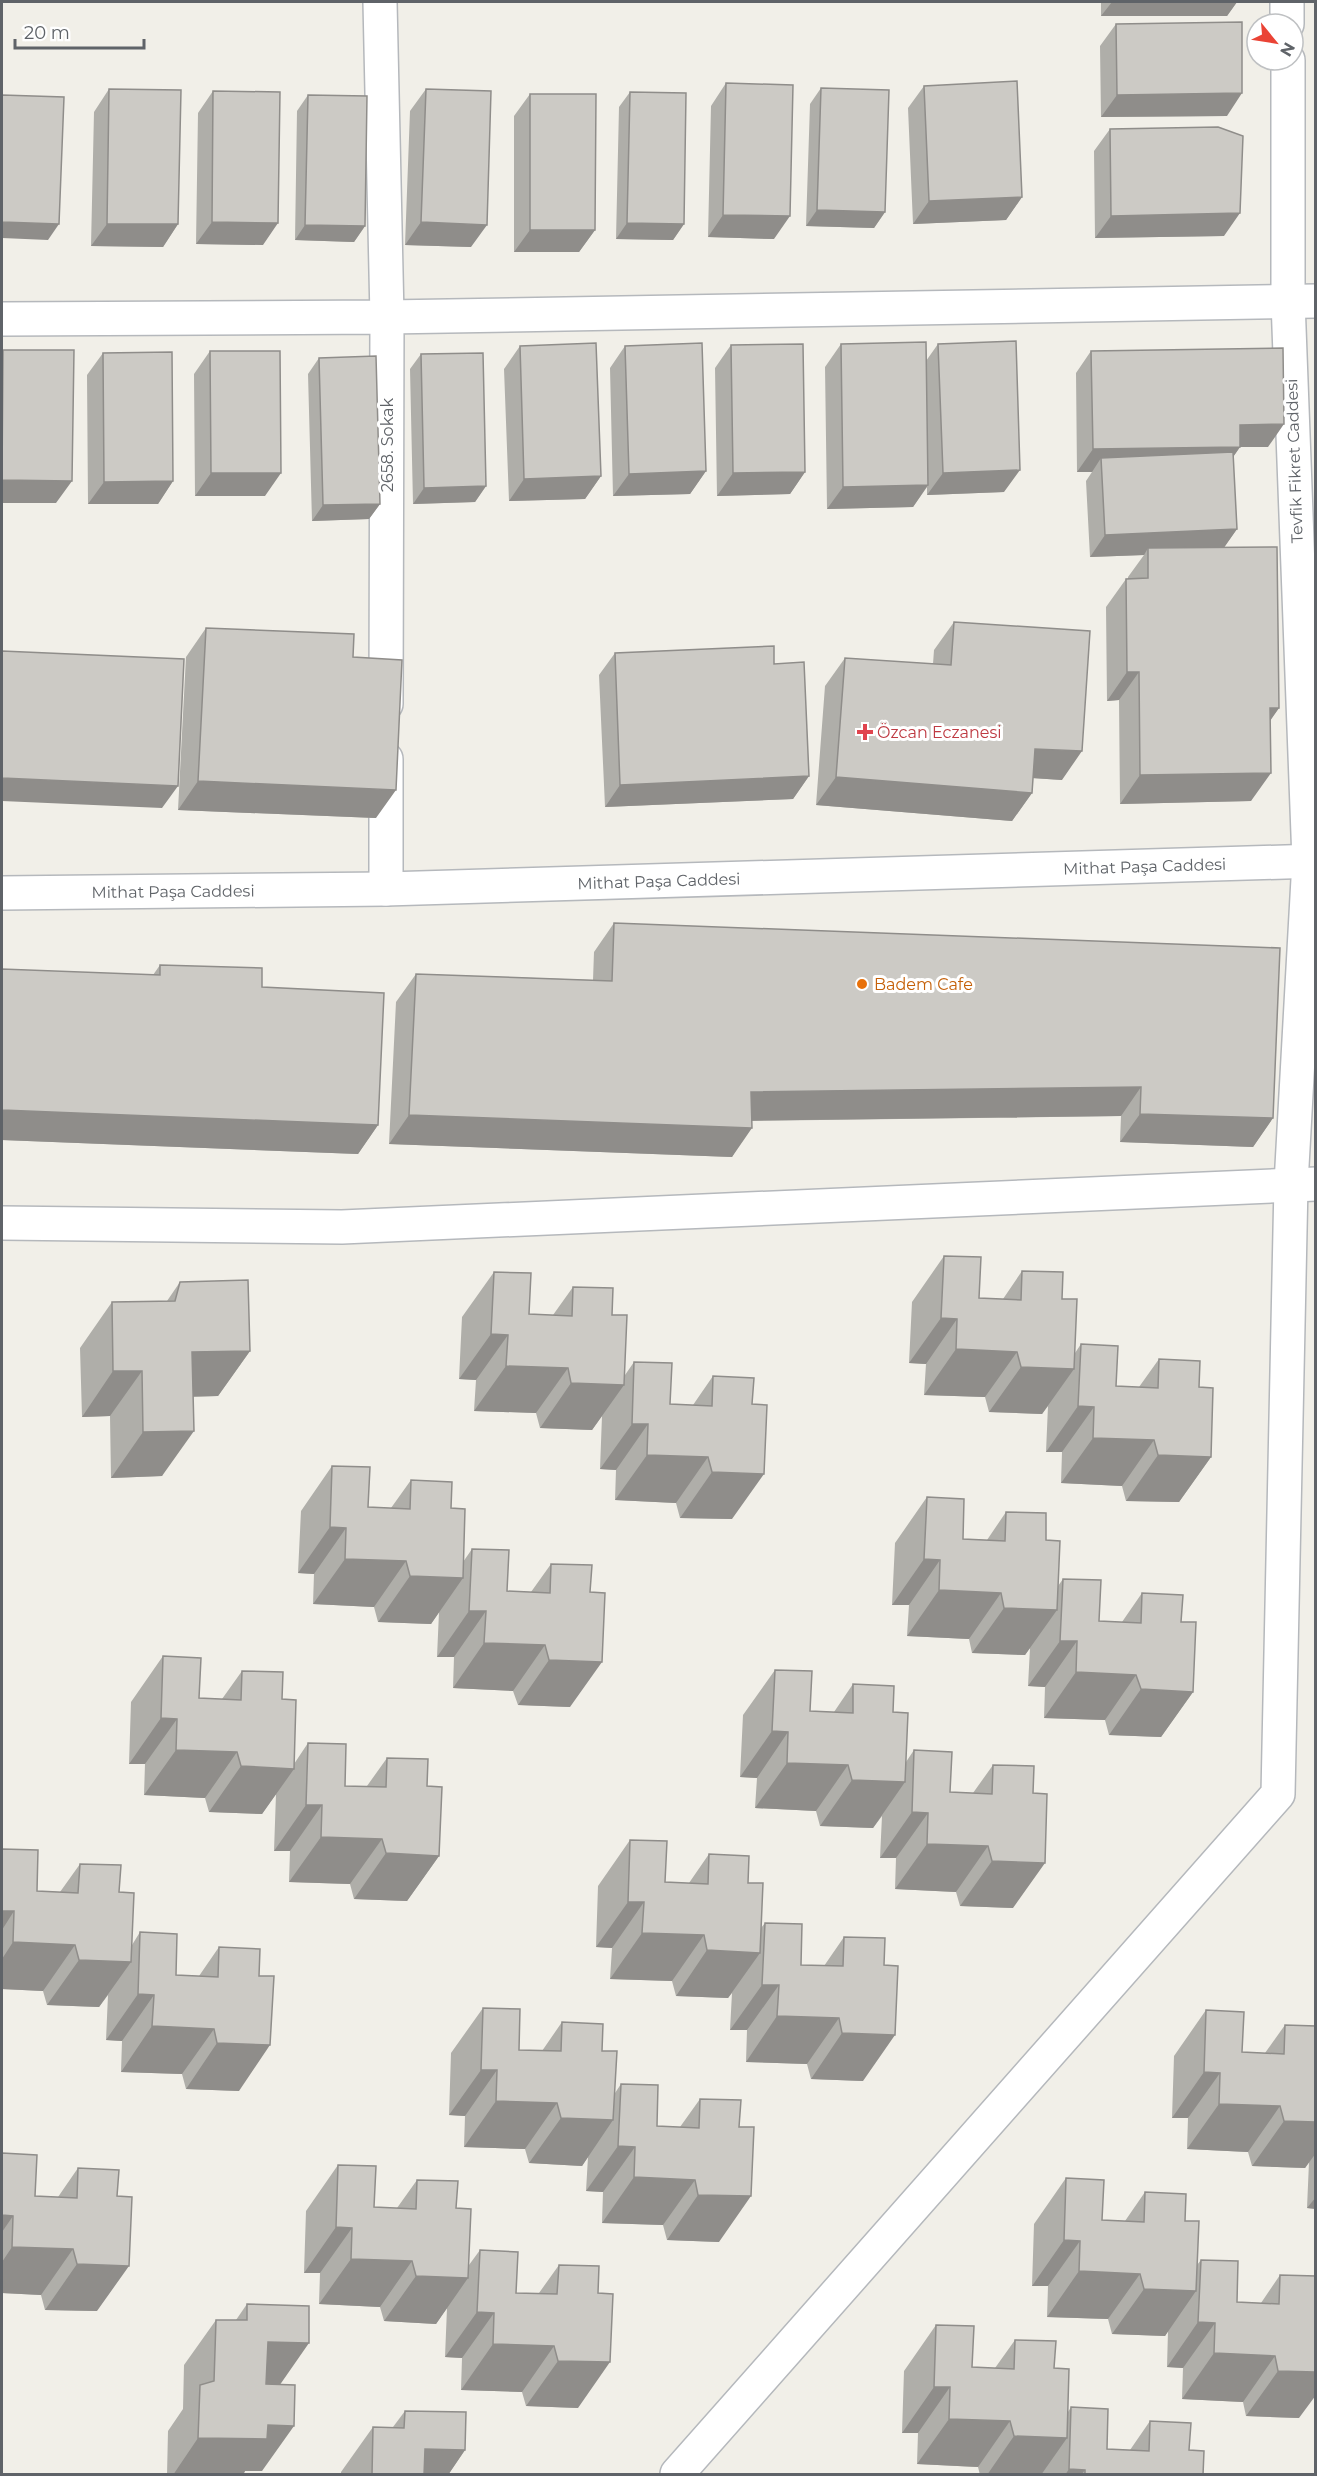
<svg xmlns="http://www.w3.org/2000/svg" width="1317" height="2476" font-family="Montserrat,sans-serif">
<rect width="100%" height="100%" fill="#f1efe8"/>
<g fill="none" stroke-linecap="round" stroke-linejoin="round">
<defs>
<path id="minor" d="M380 2 387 317 386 704
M2 319 387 317 1316 301
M386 889V759
M2 1223 342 1227 1316 1184"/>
<g id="tertiary">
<path d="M1287 2V24"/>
<path id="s1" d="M2 893 386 889 1316 861"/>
<path d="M677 2474 1278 1794 1291 1184 1309 861 1288 301V60"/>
</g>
</defs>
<use href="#minor" stroke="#b5b8bc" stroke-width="36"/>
<use href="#tertiary" stroke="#b5b8bc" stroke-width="36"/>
<use href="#minor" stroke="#fff" stroke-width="33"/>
<use href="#tertiary" stroke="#fff" stroke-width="33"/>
</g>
<path fill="#afaea9" d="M1101 2H1237L1227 16H1101Z
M1116 24 1227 116 1101 117 1100 46Z
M726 83 774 239 708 237 711 106Z
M924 86 1022 197 1006 220 913 224 908 108Z
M821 88 885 212 874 228 806 226 810 104Z
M109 89 178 224 163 247 91 246 94 112Z
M426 89 471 247 405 245 410 111Z
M213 91 263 245 196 244 198 113Z
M630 92 684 224 673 240 616 239 619 107Z
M530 94 595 230 579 252H514V116Z
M308 95 365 226 354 242 295 240 297 111Z
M1110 129 1224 236 1095 238 1094 151Z
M841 344 926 361 938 344 1004 492 927 495V487L913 507 827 509 825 367Z
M731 345 805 472 790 494 717 496 715 368Z
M520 346 601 476 585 499 509 501 504 369Z
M625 346 706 471 690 494 613 496 610 368Z
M3 350 56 503H2V352Z
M210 351 265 496H195L194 374Z
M1091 351 1268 447H1240L1233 457 1237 529 1224 547 1279 708 1270 720 1251 801 1120 804 1119 700 1107 701 1106 607 1126 579H1128V577L1144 555 1090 557 1086 481 1092 472H1077L1076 373Z
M103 353 173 481 158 504H88L87 375Z
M421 354 486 486 475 502 413 504 410 369Z
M319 358 380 504 369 519 312 521 308 374Z
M954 622 1062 780 1033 778 1032 793 1012 821 816 805 825 686 845 658 933 664 934 650Z
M206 628 353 657 376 818 178 810 186 657Z
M615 653 774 664 809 776 793 799 605 807 599 675Z
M614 923 1273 1118 1253 1147 1120 1142 1121 1116 752 1121 732 1157 389 1144 396 1002 416 974 593 980 594 952Z
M160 965 262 987 378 1125 358 1154 2 1140V969L153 975Z
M944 1256 979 1298 1003 1299 1022 1271 1062 1299 1075 1353 1081 1344 1116 1386 1139 1387 1159 1359 1199 1387 1211 1457 1179 1502 1126 1501 1122 1486 1061 1483 1062 1452H1046L1048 1406 1042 1414 989 1412 985 1397 924 1395 926 1364 909 1363 912 1302Z
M494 1272 529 1314 553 1315 573 1287 612 1315 625 1375 634 1362 670 1404 693 1405 713 1376 732 1519 680 1518 676 1503 615 1500 616 1470 600 1469 602 1416 592 1430 540 1428 536 1413 474 1411 476 1380 459 1379 462 1317Z
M180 1282 250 1351 218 1396 193 1397 162 1476 111 1478 110 1416 82 1417 80 1348 112 1302 167 1301Z
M332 1466 368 1507 391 1508 411 1480 451 1508 463 1562 472 1549 507 1591 531 1592 551 1564 570 1707 518 1705 513 1691 453 1688 454 1657H437L439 1612 431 1624 378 1622 374 1607 313 1604 314 1574 298 1573 301 1511Z
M927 1497 963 1539 987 1540 1006 1512 1046 1540 1058 1586 1063 1579 1099 1621 1122 1622 1142 1593 1181 1622 1193 1692 1161 1737 1109 1735 1105 1720 1044 1718 1045 1687 1028 1686 1030 1648 1025 1655 972 1653 969 1639 907 1636 909 1605H892L895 1543Z
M163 1656 199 1698 222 1699 242 1671 282 1699 294 1764 308 1743 345 1786H367L387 1758 427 1786 439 1856 407 1901 354 1899 350 1884 289 1882 290 1851H274L276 1794 262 1814 209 1812 205 1798 144 1795 145 1764H129L131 1702Z
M775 1670 810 1711 834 1712 853 1684 893 1712 906 1762 914 1750 950 1792 973 1793 993 1765 1013 1908 960 1906 956 1892 895 1889 896 1858H880L882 1816 873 1828 820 1826 816 1811 755 1808 757 1778 740 1777 743 1715Z
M630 1840 665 1882 689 1883 709 1854 748 1883 761 1928 765 1923 801 1965 824 1966 844 1937 863 2081 811 2079 807 2064 746 2062 747 2030H730L732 1993 728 1998 676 1996 672 1981 610 1979 612 1948 596 1947 598 1886Z
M2 1849 37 1891 60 1892 80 1864 119 1892 132 1945 140 1932 176 1975 199 1976 219 1947 239 2091 186 2089 182 2074 121 2072 122 2041 106 2040 108 1995 99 2007 47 2005 43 1991 2 1989Z
M483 2008 519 2050 542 2051 562 2022 602 2051 615 2093 621 2084 657 2126 680 2127 700 2099 719 2242 667 2240 663 2225 602 2223 603 2192 586 2191 588 2157 582 2166 529 2163 525 2149 464 2147 465 2116 449 2115 451 2053Z
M1206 2010 1242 2052 1265 2053 1285 2025 1316 2026V2209L1307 2208 1309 2162 1305 2168 1252 2166 1248 2152 1187 2149 1188 2118H1172L1174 2056Z
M2 2153 35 2196 58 2197 78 2168 97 2311 45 2310 41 2295 2 2293Z
M338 2165 374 2207 397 2208 417 2180 456 2208 469 2265 480 2250 516 2293H539L559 2265 578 2408 526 2406 522 2392 461 2390 462 2358 445 2357 447 2308 436 2324 384 2321 380 2307 319 2304 320 2273H304L306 2211Z
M1066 2178 1102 2220 1125 2221 1145 2192 1185 2221 1197 2265 1201 2260 1237 2302 1261 2303 1280 2275 1299 2418 1246 2416 1243 2402 1182 2399 1183 2368 1167 2367 1168 2331 1165 2336 1112 2334 1108 2319 1047 2317 1048 2286H1032L1034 2224Z
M247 2304 280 2385 262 2471H245L243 2475H167L168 2431 183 2409 184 2365 216 2320H236Z
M936 2325 972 2367 995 2368 1015 2340 1054 2368 1068 2412 1071 2407 1107 2449 1130 2450 1150 2421 1189 2450 1203 2475H980L978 2467 917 2464 918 2433H902L904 2371Z
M405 2411 465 2450 448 2475H341V2472L373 2427H393Z"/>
<path fill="#8f8d8a" d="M1112 2H1237L1227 16H1101Z
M1242 93 1227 116 1101 117 1117 95Z
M1022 197 1006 220 913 224 929 201Z
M817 210 885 212 874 228 806 226Z
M1240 213 1224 236 1095 238 1111 216Z
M723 215 790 216 774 239 708 237Z
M2 222 59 224 48 240 2 238Z
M212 222 278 223 263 245 196 244Z
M421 222 487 225 471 247 405 245Z
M627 223 684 224 673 240 616 239Z
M107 224H178L163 247 91 246Z
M305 225 365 226 354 242 295 240Z
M530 230H595L579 252H514Z
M1284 424 1268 447H1240L1224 470 1101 458 1092 472H1077L1093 449 1240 425Z
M1020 470 1004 492 927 495 943 473Z
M706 471 690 494 613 496 629 474Z
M805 472 790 494 717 496 733 473Z
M211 473H281L265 496H195Z
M601 476 585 499 509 501 524 479Z
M2 480 72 481 56 503H2Z
M173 481 158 504H88L104 482Z
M928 485 913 507 827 509 843 487Z
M486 486 475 502 413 504 424 488Z
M380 504 369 519 312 521 323 505Z
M1237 529 1221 552 1148 548 1144 555 1090 557 1105 535Z
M1127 672H1139L1119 700 1107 701Z
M1270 708H1279L1259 737Z
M1035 749 1082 751 1062 780 1015 777Z
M1271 773 1251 801 1120 804 1140 775Z
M809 776 793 799 605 807 620 785Z
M836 777 1032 793 1012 821 816 805Z
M2 778 178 786 162 808 2 801Z
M198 781 396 790 376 818 178 810Z
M1141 1087 1121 1116 731 1121 751 1092Z
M2 1110 378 1125 358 1154 2 1140Z
M1140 1114 1273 1118 1253 1147 1120 1142Z
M409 1115 752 1128 732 1157 389 1144Z
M941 1318 957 1319 926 1364 909 1363Z
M491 1334 508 1335 476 1380 459 1379Z
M956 1349 1017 1352 985 1397 924 1395Z
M250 1351 218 1396 160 1397 192 1352Z
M506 1366 568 1368 536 1413 474 1411Z
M1021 1367 1074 1369 1042 1414 989 1412Z
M113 1371H142L110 1416 82 1417Z
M571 1383 624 1385 592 1430 540 1428Z
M1078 1406 1094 1407 1062 1452H1046Z
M632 1424H648L616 1470 600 1469Z
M194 1431 162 1476 111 1478 143 1432Z
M1093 1438 1154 1440 1122 1486 1061 1483Z
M647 1455 708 1457 676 1503 615 1500Z
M1158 1455 1211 1457 1179 1502 1126 1501Z
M712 1472 764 1474 732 1519 680 1518Z
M330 1527 346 1528 314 1574 298 1573Z
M345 1559 406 1561 374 1607 313 1604Z
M924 1559 940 1560 909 1605H892Z
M410 1576 463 1578 431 1624 378 1622Z
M939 1590 1001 1593 969 1639 907 1636Z
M1004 1608 1057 1610 1025 1655 972 1653Z
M469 1611H486L454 1657H437Z
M1060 1641H1077L1045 1687 1028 1686Z
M484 1643 545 1645 513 1691 453 1688Z
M549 1660 602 1662 570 1707 518 1705Z
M1076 1672 1136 1675 1105 1720 1044 1718Z
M1141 1689 1193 1692 1161 1737 1109 1735Z
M161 1718 177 1719 145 1764H129Z
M772 1731 788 1732 757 1778 740 1777Z
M176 1750 237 1752 205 1798 144 1795Z
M787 1763 848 1765 816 1811 755 1808Z
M241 1766 294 1769 262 1814 209 1812Z
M852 1780 905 1782 873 1828 820 1826Z
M306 1805H322L290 1851H274Z
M912 1812 928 1813 896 1858H880Z
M321 1837 382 1839 350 1884 289 1882Z
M927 1844 988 1846 956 1892 895 1889Z
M386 1853 439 1856 407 1901 354 1899Z
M992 1861 1045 1863 1013 1908 960 1906Z
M628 1902H644L612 1948 596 1947Z
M2 1911H14L2 1930Z
M642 1933 704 1935 672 1981 610 1979Z
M13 1942 75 1945 43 1991 2 1989V1959Z
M707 1950 760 1953 728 1998 676 1996Z
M79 1960 131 1962 99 2007 47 2005Z
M762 1985H779L747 2030H730Z
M138 1994 154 1995 122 2041 106 2040Z
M777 2016 839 2018 807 2064 746 2062Z
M152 2026 214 2029 182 2074 121 2072Z
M842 2033 895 2035 863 2081 811 2079Z
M217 2043 270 2045 239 2091 186 2089Z
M481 2070H497L465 2116 449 2115Z
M1204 2072 1220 2073 1188 2118H1172Z
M496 2101 557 2103 525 2149 464 2147Z
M1219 2104 1280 2106 1248 2152 1187 2149Z
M561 2118 613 2120 582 2166 529 2163Z
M1284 2121 1316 2122V2153L1305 2168 1252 2166Z
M618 2146 635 2147 603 2192 586 2191Z
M634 2177 695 2180 663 2225 602 2223Z
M698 2195 751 2196 719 2242 667 2240Z
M1316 2197V2209L1307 2208Z
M2 2215 13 2216 2 2232Z
M336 2227 352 2228 320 2273H304Z
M1064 2240 1080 2241 1048 2286H1032Z
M12 2247 73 2249 41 2295 2 2293V2262Z
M351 2259 412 2261 380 2307 319 2304Z
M77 2264 129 2266 97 2311 45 2310Z
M1079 2271 1140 2274 1108 2319 1047 2317Z
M416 2276 468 2278 436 2324 384 2321Z
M1144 2289 1196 2291 1165 2336 1112 2334Z
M477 2312 494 2313 462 2358 445 2357Z
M1198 2322 1215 2323 1183 2368 1167 2367Z
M268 2342 309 2343 277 2389 236 2388Z
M493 2344 554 2346 522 2392 461 2390Z
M1214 2353 1275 2356 1243 2402 1182 2399Z
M558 2361 610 2362 578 2408 526 2406Z
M1278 2371 1316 2372V2395L1299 2418 1246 2416Z
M934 2387H950L918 2433H902Z
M949 2419 1010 2421 978 2467 917 2464Z
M268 2425 294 2426 262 2471H245L243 2475H173L198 2438Z
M1014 2436 1067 2438 1041 2475H987Z
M425 2449 465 2450 448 2475H407Z
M1069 2469 1085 2470 1081 2475H1065Z"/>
<path fill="#cccac5" stroke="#8f8d8a" stroke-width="1.5" d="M1242 22V93L1117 95 1116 24Z
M1017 81 1022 197 929 201 924 86Z
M726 83 793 85 790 216 723 215Z
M821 88 889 90 885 212 817 210Z
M109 89 181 90 178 224H107Z
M426 89 491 91 487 225 421 222Z
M213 91 280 92 278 223 212 222Z
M630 92 686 93 684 224 627 223Z
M530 94H596L595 230H530Z
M2 95 64 97 59 224 2 222Z
M308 95 367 96 365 226 305 225Z
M1218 127 1243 136 1240 213 1111 216 1110 129Z
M1016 341 1020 470 943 473 938 344Z
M926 342 928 485 843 487 841 344Z
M596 343 601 476 524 479 520 346Z
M702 343 706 471 629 474 625 346Z
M803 344 805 472 733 473 731 345Z
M1283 348 1284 424 1240 425V447L1093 449 1091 351Z
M3 350H74L72 481 2 480Z
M210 351H280L281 473H211Z
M172 352 173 481 104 482 103 353Z
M483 353 486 486 424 488 421 354Z
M376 356 380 504 323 505 319 358Z
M1233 452 1237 529 1105 535 1101 458Z
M1277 547 1279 708H1270L1271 773 1140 775 1139 672H1127L1126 579 1148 578V548Z
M954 622 1090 631 1082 751 1035 749 1032 793 836 777 845 658 951 665Z
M206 628 354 634 353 657 402 660 396 790 198 781Z
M774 646V664L804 662 809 776 620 785 615 653Z
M2 651 184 659 178 786 2 778Z
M614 923 1280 948 1273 1118 1140 1114 1141 1087 751 1092 752 1128 409 1115 416 974 612 981Z
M160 965 262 968V987L384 993 378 1125 2 1110V969L160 975Z
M944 1256 981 1257 979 1298 1021 1300 1022 1271 1063 1272 1062 1299H1077L1074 1369 1021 1367 1017 1352 956 1349 957 1319 941 1318Z
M494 1272 531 1273 529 1314 572 1316 573 1287 613 1288 612 1315H627L624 1385 571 1383 568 1368 506 1366 508 1335 491 1334Z
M248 1280 250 1351 192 1352 194 1431 143 1432 142 1371H113L112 1302 175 1301 180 1282Z
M1081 1344 1118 1346 1116 1386 1158 1388 1159 1359 1200 1361 1199 1387 1213 1388 1211 1457 1158 1455 1154 1440 1093 1438 1094 1407 1078 1406Z
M634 1362 672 1363 670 1404 712 1406 713 1376 754 1378 752 1404 767 1405 764 1474 712 1472 708 1457 647 1455 648 1424H632Z
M332 1466 370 1467 368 1507 410 1509 411 1480 452 1482 451 1508 465 1509 463 1578 410 1576 406 1561 345 1559 346 1528 330 1527Z
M927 1497 964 1499 963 1539 1005 1541 1006 1512 1046 1513V1540L1060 1541 1057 1610 1004 1608 1001 1593 939 1590 940 1560 924 1559Z
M472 1549 509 1550 507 1591 550 1593 551 1564 592 1565 590 1592 605 1593 602 1662 549 1660 545 1645 484 1643 486 1611H469Z
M1063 1579 1101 1580 1099 1621 1141 1623 1142 1593 1183 1595 1181 1622H1196L1193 1692 1141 1689 1136 1675 1076 1672 1077 1641H1060Z
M163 1656 201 1658 199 1698 241 1700 242 1671 283 1672 282 1699 296 1700 294 1769 241 1766 237 1752 176 1750 177 1719 161 1718Z
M775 1670 812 1671 810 1711 853 1713V1684L894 1686 893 1712 908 1713 905 1782 852 1780 848 1765 787 1763 788 1732 772 1731Z
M308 1743 346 1744 345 1786 386 1787 387 1758 428 1759 427 1786 442 1787 439 1856 386 1853 382 1839 321 1837 322 1805H306Z
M914 1750 952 1752 950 1792 992 1794 993 1765 1034 1766 1033 1793 1047 1794 1045 1863 992 1861 988 1846 927 1844 928 1813 912 1812Z
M630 1840 667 1841 665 1882 708 1884 709 1854 749 1856 748 1883H763L760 1953 707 1950 704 1935 642 1933 644 1902H628Z
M2 1849 38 1850 37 1891 78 1893 80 1864 121 1865 119 1892 134 1893 131 1962 79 1960 75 1945 13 1942 14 1911H2Z
M765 1923 802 1924 801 1965 843 1966 844 1937 885 1938 884 1965 898 1966 895 2035 842 2033 839 2018 777 2016 779 1985H762Z
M140 1932 177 1934 176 1975 218 1977 219 1947 260 1949 259 1976H274L270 2045 217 2043 214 2029 152 2026 154 1995 138 1994Z
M483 2008 520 2009 519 2050 561 2051 562 2022 603 2024 602 2051H617L613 2120 561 2118 557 2103 496 2101 497 2070H481Z
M1206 2010 1244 2012 1242 2052 1284 2054 1285 2025 1316 2026V2122L1284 2121 1280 2106 1219 2104 1220 2073 1204 2072Z
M621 2084 658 2085 657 2126 699 2128 700 2099 741 2100 739 2127H754L751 2196 698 2195 695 2180 634 2177 635 2147 618 2146Z
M2 2153 37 2155 35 2196 77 2198 78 2168 119 2170 117 2196 132 2197 129 2266 77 2264 73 2249 12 2247 13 2216 2 2215Z
M338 2165 376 2166 374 2207 416 2209 417 2180 458 2181 456 2208 471 2209 468 2278 416 2276 412 2261 351 2259 352 2228 336 2227Z
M1066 2178 1104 2180 1102 2220 1144 2222 1145 2192 1186 2194 1185 2221H1199L1196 2291 1144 2289 1140 2274 1079 2271 1080 2241 1064 2240Z
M480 2250 518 2252 516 2293 557 2294 559 2265 599 2266 598 2293 613 2294 610 2362 558 2361 554 2346 493 2344 494 2313 477 2312Z
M1201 2260 1238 2261 1237 2302 1279 2304 1280 2275 1316 2276V2372L1278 2371 1275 2356 1214 2353 1215 2323 1198 2322Z
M247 2304 309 2306V2343L268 2342 266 2384 295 2385 294 2426 268 2425 267 2439 198 2438 200 2385 214 2381 216 2320H247Z
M936 2325 974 2326 972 2367 1014 2369 1015 2340 1056 2341 1054 2368 1069 2369 1067 2438 1014 2436 1010 2421 949 2419 950 2387H934Z
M1071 2407 1108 2409 1107 2449 1149 2451 1150 2421 1191 2423 1189 2450 1204 2451 1203 2475H1085V2470L1069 2469Z
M405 2411 466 2412 465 2450 425 2449 424 2475H372L373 2427 404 2428Z"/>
<path fill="#e0444e" stroke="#fff" stroke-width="2" d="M862 723h6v6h6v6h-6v6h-6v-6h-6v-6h6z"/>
<circle fill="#e8710a" stroke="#fff" stroke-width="2" cx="862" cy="984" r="6"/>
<g text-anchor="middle" stroke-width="6" stroke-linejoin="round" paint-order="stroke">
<g font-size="16" fill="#5f6368" stroke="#fff">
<text transform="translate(387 445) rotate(-90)" y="6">2658. Sokak</text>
<text transform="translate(1294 461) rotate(-92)" y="6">Tevfik Fikret Caddesi</text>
<text dy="6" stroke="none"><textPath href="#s1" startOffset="1143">Mithat Paşa Caddesi</textPath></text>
<text dy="6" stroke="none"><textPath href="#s1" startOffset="657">Mithat Paşa Caddesi</textPath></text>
<text dy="6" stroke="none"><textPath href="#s1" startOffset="171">Mithat Paşa Caddesi</textPath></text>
</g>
<g font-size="16" fill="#be3a42" stroke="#fff" text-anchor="start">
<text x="877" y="738">Özcan Eczanesi</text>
</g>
<g font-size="16" fill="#c56008" stroke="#fff" text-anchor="start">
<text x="874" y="990">Badem Cafe</text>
</g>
</g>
<rect width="1317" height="2476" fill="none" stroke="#5f6368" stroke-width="6"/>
<g transform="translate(1275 42) rotate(120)"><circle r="28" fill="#ffffff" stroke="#bfc1c3" stroke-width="1.5"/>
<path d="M0-4.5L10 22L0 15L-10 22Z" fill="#ea4335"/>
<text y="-9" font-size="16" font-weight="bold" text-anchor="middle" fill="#5f6368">N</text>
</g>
<path d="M15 39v9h129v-9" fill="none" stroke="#5f6368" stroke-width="3"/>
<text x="24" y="39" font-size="18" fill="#5f6368" stroke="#ffffff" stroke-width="4.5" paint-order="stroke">20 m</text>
</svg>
